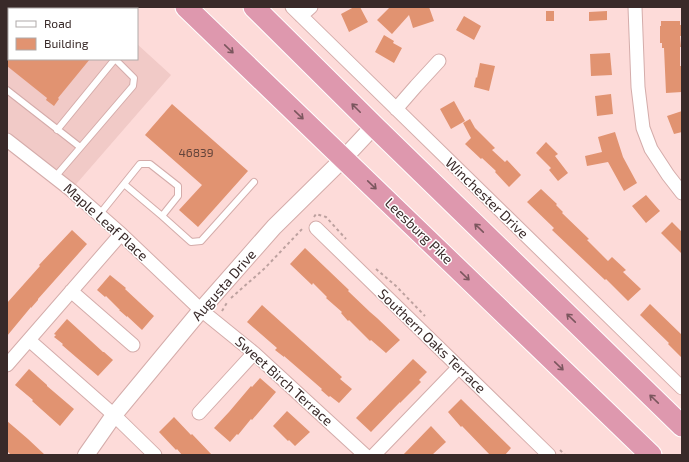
<svg xmlns="http://www.w3.org/2000/svg" width="689" height="462" font-family="'Exo 2',sans-serif">
<rect width="100%" height="100%" fill="#fddbd9"/>
<path fill="#f1cac7" d="M7 7H98L100 9H9V59H137V44L171 75 71 190 7 140Z"/>
<path fill="#e19371" d="M354 7H360L368 22 349 32 341 14Z
M390 7H429L434 21 413 28 409 15 392 34 377 20Z
M546 11H554V21H546Z
M607 11V20L589 21V12Z
M464 16 481 26 474 40 456 30Z
M661 21H680V25H682V36H680L681 47H680V66H682V77H681L682 92 666 93 664 48H662V43H660V26H661Z
M384 35 394 41 393 43 402 48 394 63 375 52Z
M610 53 612 75 591 76 590 54Z
M7 59H90L58 98 59 99 54 106 46 100 47 98 7 66Z
M480 63 495 66 489 91 474 87 476 77 477 78Z
M611 94 613 114 597 116 595 96Z
M454 101 465 121 451 129 440 109Z
M172 104 248 171 198 227 179 210 202 185 145 135Z
M682 111V132L674 134 667 116Z
M470 119 475 128 495 148 492 150 505 162 507 160 521 175 509 187 495 172 496 171 482 158 481 159 465 144 471 138 463 123Z
M615 132 623 157 637 183 624 191 608 162 587 166 585 156 602 152 598 137Z
M546 142 558 154 555 156 568 173 558 181 549 170 551 168 536 153Z
M541 189 557 204 556 205 563 212 562 213 589 239 587 240 608 261 612 257 626 270 623 272 641 289 628 301 606 279 605 280 552 230 554 228 527 202Z
M646 195 660 211 646 223 632 206Z
M672 222 682 232V254L661 233Z
M72 230 87 244 38 299V300L31 308V307L7 336V303L40 266 39 265Z
M305 248 349 290 348 291 370 312 377 318 400 340 386 353 371 340 370 341 349 320 348 321 341 313 342 312 326 298 327 297 313 283 312 285 290 264Z
M110 275 126 288 125 289 154 316 142 330 127 316V317L119 310H120L106 296 105 297 97 290Z
M650 304 682 335V358L668 344 669 343 640 315Z
M262 305 342 377 340 379 352 389 339 403 330 396 329 397 321 390 322 389 284 356V357L275 350 277 348 247 322Z
M67 319 103 352H104L113 360 98 376 62 345 63 344 54 337 56 335 54 334Z
M413 359 427 372 419 380 421 382 400 403V402L371 432 356 418Z
M29 369 47 385V386L74 409 60 426 32 401 33 400 15 385Z
M260 378 276 392 252 420 251 419 238 435 237 434 230 442 214 428 229 412 251 386 252 387Z
M461 399 511 448 505 455H490L462 426 461 427 448 412Z
M287 411 310 432 295 446 289 440 288 441 273 426Z
M174 417 191 435 192 434 212 455H182L177 449 176 450 159 432Z
M7 421 28 439 45 455H11L7 451Z
M431 426 446 442 432 455H403Z"/>
<g fill="none" stroke-linecap="round" stroke-linejoin="round">
<defs>
<path id="service" d="M62 7 64 9
M7 90 80 147
M57 130 115 59
M55 177 133 86 134 78 115 59
M99 215 140 164H150L178 186V196L162 216 124 184
M162 216 191 242 201 241 254 182"/>
<path id="minor" d="M292 7 682 388
M635 7 638 87 643 128 651 149 668 175 682 193
M301 16 311 7
M396 109 416 86 439 61
M7 140 71 190 121 234 201 310 254 353 365 455
M316 228 549 455
M71 291 133 345
M29 340 114 415 155 455
M7 365 121 234
M199 413 254 353
M374 455 459 367"/>
<path id="tertiary" d="M86 455 114 415 201 310 274 227 344 158 374 126"/>
<path id="trunk" d="M186 7 651 455
M254 7 374 126 682 426"/>
</defs>
<use href="#service" stroke="#d4acaa" stroke-width="8"/>
<use href="#minor" stroke="#d4acaa" stroke-width="15"/>
<use href="#tertiary" stroke="#d4acaa" stroke-width="18"/>
<use href="#trunk" stroke="#fff" stroke-width="23"/>
<path stroke="#bda19f" stroke-width="2" stroke-dasharray="3 3" stroke-linecap="butt" d="M314 217 316 214 326 217 346 239
M376 269 396 286 425 316
M231 298 265 268 304 227
M222 311 228 301
M560 450 565 455"/>
<use href="#service" stroke="#fff" stroke-width="6"/>
<use href="#minor" stroke="#fff" stroke-width="13"/>
<use href="#tertiary" stroke="#fff" stroke-width="16"/>
<use href="#trunk" stroke="#de98ae" stroke-width="21"/>
</g>
<defs><path id="oneway-shaft" d="M-6 0H5M1.5-3L5.5 0L1.5 3" fill="none" stroke-width="1.6" stroke-linecap="round" stroke-linejoin="round"/></defs>
<g stroke="#7b565e">
<use href="#oneway-shaft" transform="translate(229 49) rotate(44)"/>
<use href="#oneway-shaft" transform="translate(356 108) rotate(-135)"/>
<use href="#oneway-shaft" transform="translate(299 115) rotate(44)"/>
<use href="#oneway-shaft" transform="translate(372 185) rotate(44)"/>
<use href="#oneway-shaft" transform="translate(479 228) rotate(-136)"/>
<use href="#oneway-shaft" transform="translate(465 276) rotate(44)"/>
<use href="#oneway-shaft" transform="translate(571 318) rotate(-136)"/>
<use href="#oneway-shaft" transform="translate(559 366) rotate(44)"/>
<use href="#oneway-shaft" transform="translate(654 399) rotate(-136)"/>
</g>
<g text-anchor="middle" stroke-width="3" stroke-linejoin="round" paint-order="stroke">
<g font-size="12" fill="#63443b">
<text x="196" y="157">46839</text>
</g>
<g font-size="14" fill="#392a29" stroke="#fff">
<text transform="translate(487 198) rotate(44)" y="5">Winchester Drive</text>
<text transform="translate(106 222) rotate(42)" y="5">Maple Leaf Place</text>
<text transform="translate(419 231) rotate(44)" y="5">Leesburg Pike</text>
<text transform="translate(224 285) rotate(-49)" y="5">Augusta Drive</text>
<text transform="translate(432 341) rotate(44)" y="5">Southern Oaks Terrace</text>
<text transform="translate(284 381) rotate(42)" y="5">Sweet Birch Terrace</text>
</g>
</g>
<rect width="689" height="462" fill="none" stroke="#392a29" stroke-width="16"/>
<rect x="8" y="8" width="130" height="52" fill="#ffffff" stroke="#b0aaa9"/>
<rect x="16" y="21" width="20" height="6" fill="#ffffff" stroke="#b0aaa9"/>
<text x="44" y="28" font-size="12" fill="#392a29">Road</text>
<rect x="16" y="38" width="20" height="12" fill="#e19371" stroke="#b0aaa9"/>
<text x="44" y="48" font-size="12" fill="#392a29">Building</text>
</svg>
